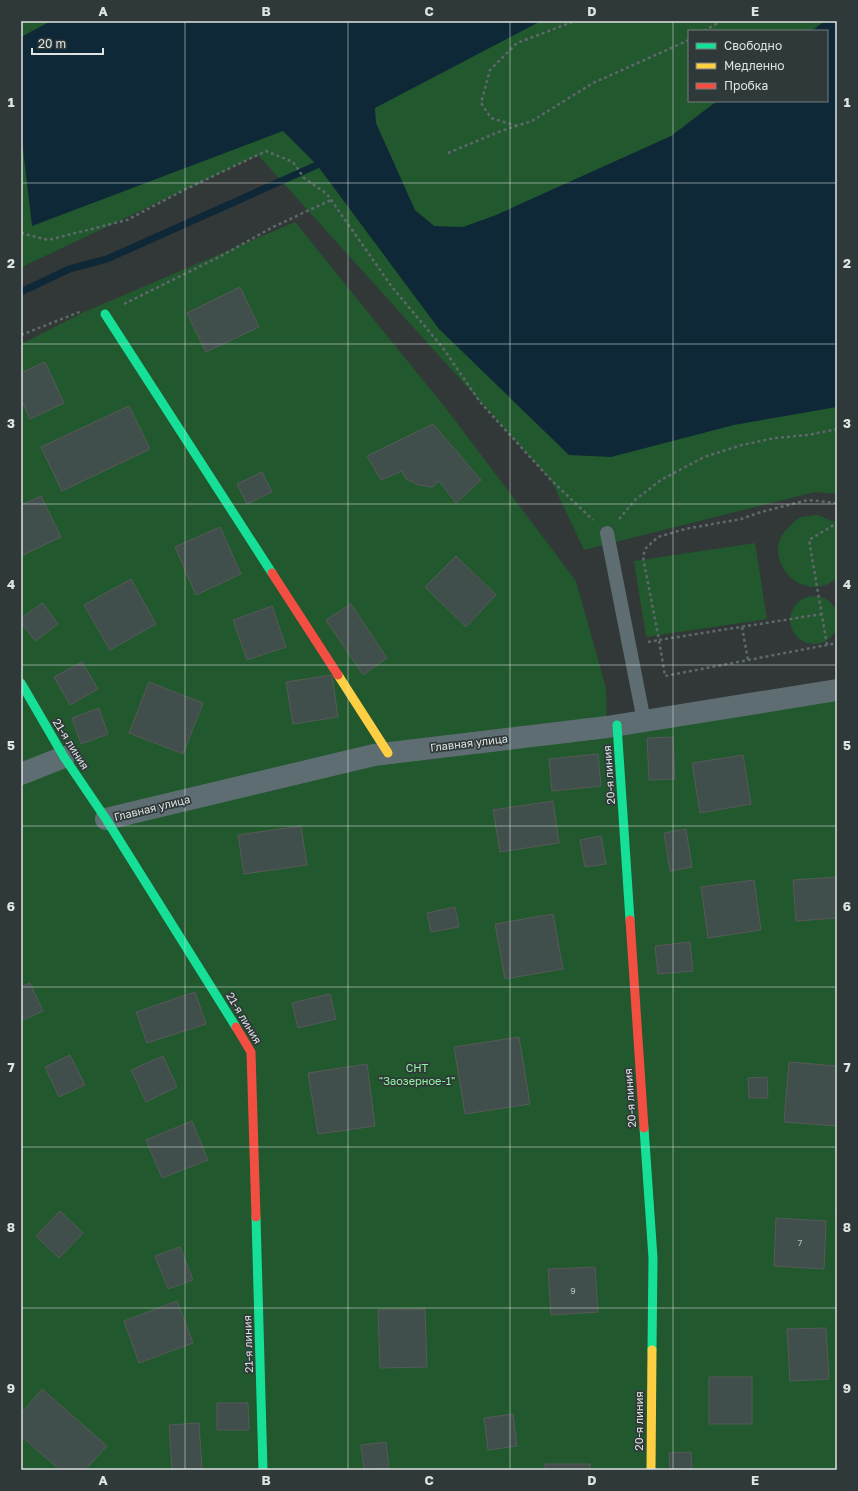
<svg xmlns="http://www.w3.org/2000/svg" width="858" height="1491" font-family="'Golos Text',sans-serif">
<rect width="100%" height="100%" fill="#323737"/>
<path fill="#22582e" fill-rule="evenodd" d="M21 21H837V494L815 492 584 550 551 480 258 155 22 267ZM689 31H827V101H689Z
M295 222 448 411 576 581 606 688 607 727 837 690V1470H21V344L84 312Z
M817 515 835 522 837 524V578C802 608 756 555 790 526 792 524 796 520 799 518 804 516 812 516 817 515Z
M755 543 767 619 646 637 634 561Z
M790 620a24 24 0 1 1 48 0a24 24 0 1 1-48 0Z"/>
<path fill="#0f2838" d="M51 21H541L375 108 376 123 415 210 434 226 463 227 496 215 671 136 717 101H827V31H811L825 21H837V407L734 425 611 457 569 455 439 329 317 165 283 131 32 226 21 132V37Z"/>
<g fill="none" stroke-linecap="round" stroke-linejoin="round">
<path stroke="#0f2838" stroke-width="7" d="M21 292 69 269 107 259 317 165"/>
</g>
<path fill="#404f4c" stroke="#565958" d="M240 287 259 327 206 352 187 313Z
M45 362 64 403 30 419 21 399V373Z
M129 406 150 449 62 491 41 447Z
M433 424 481 480 456 503 439 481 432 487 418 485 405 478 402 471 381 480 367 456Z
M262 472 272 492 247 504 237 484Z
M41 496 61 537 21 556V505Z
M220 527 241 574 196 595 175 547Z
M456 556 496 595 466 627 425 587Z
M131 579 156 624 110 650 84 605Z
M43 603 58 624 35 641 21 622V618Z
M351 604 387 658 363 675 326 620Z
M272 606 286 647 247 660 233 620Z
M82 662 98 689 70 705 54 677Z
M332 675 338 717 293 724 286 682Z
M149 682 203 703 183 754 129 733Z
M99 708 108 734 81 744 72 718Z
M673 737 675 779 649 780 647 738Z
M598 754 601 786 552 791 549 759Z
M743 755 751 804 700 813 692 763Z
M553 801 559 843 500 852 493 810Z
M301 826 307 865 244 874 238 835Z
M686 829 692 867 670 871 664 833Z
M601 836 606 864 585 867 580 840Z
M837 877V918L796 921 793 880Z
M754 880 761 930 708 938 701 887Z
M455 907 459 927 431 932 427 913Z
M553 914 563 969 505 979 495 924Z
M690 942 693 971 658 974 655 946Z
M30 983 43 1011 21 1021V987Z
M195 992 206 1024 147 1043 136 1012Z
M330 994 336 1019 298 1028 292 1003Z
M519 1037 530 1104 465 1114 454 1047Z
M70 1055 85 1085 59 1097 45 1067Z
M163 1056 177 1087 146 1102 131 1070Z
M789 1062 837 1066V1126L784 1122Z
M367 1064 375 1126 318 1134 308 1073Z
M767 1077 768 1098H749L748 1078Z
M192 1121 208 1160 162 1178 146 1140Z
M836 1208H837V1247Z
M60 1211 83 1233 59 1258 36 1236Z
M776 1218 826 1221 824 1269 774 1266Z
M180 1247 193 1280 168 1289 155 1256Z
M595 1267 598 1312 551 1315 548 1269Z
M177 1301 193 1343 139 1363 124 1321Z
M425 1309 427 1367 380 1368 378 1310Z
M826 1328 829 1379 790 1381 787 1329Z
M709 1377H752V1424H709Z
M42 1389 107 1446 85 1470H60L21 1436V1414Z
M217 1403H248L249 1430H217Z
M513 1414 517 1446 488 1450 484 1418Z
M199 1423 202 1470H172L169 1425Z
M386 1442 389 1468 364 1470 361 1445Z
M837 1442V1470H836Z
M691 1452 692 1470H670L669 1453Z
M545 1464H590V1470H545Z"/>
<g fill="none" stroke-linecap="round" stroke-linejoin="round">
<path stroke="#5e686b" stroke-width="2.5" stroke-dasharray="3 3" stroke-linecap="butt" d="M704 31 721 21
M517 126 491 118 481 103 490 70 517 43 575 21
M448 153 501 131 532 121 593 83 689 40
M21 233 48 240 127 220 184 190 266 151 293 162 304 178 327 194 392 287 443 348 480 402 551 480 593 520
M124 304 221 256 273 227 331 200
M21 335 82 311
M619 519 635 500 661 480 704 457 742 445 775 438 808 435 837 429
M822 614 659 640 643 557 645 549 658 537 685 529 741 519 761 512 808 500 837 503
M742 627 748 660
M648 642 659 640 665 676 837 643
M827 645 809 540 837 523"/>
<path stroke="#5e6d71" stroke-width="14" d="M607 533 644 721"/>
<path stroke="#5e6d71" stroke-width="22" d="M21 774 64 757
M106 819 374 755 607 727 837 690"/>
<path stroke="#16e098" stroke-width="9" d="M105 314 272 573
M21 683 64 757 106 819 236 1027
M617 725 630 920
M644 1128 653 1258 652 1350
M256 1217 263 1470"/>
<path stroke="#ffcf43" stroke-width="9" d="M338 675 388 753
M651 1470 652 1350"/>
<path stroke="#f24e42" stroke-width="9" d="M272 573 338 675
M630 920 644 1128
M236 1027 251 1052 256 1217"/>
</g>
<path fill="none" stroke="#dee3e3" stroke-width="1" stroke-opacity="0.55" d="M185 21V1470M348 21V1470M510 21V1470M673 21V1470M21 183H837M21 344H837M21 504H837M21 665H837M21 826H837M21 987H837M21 1147H837M21 1308H837"/>
<g text-anchor="middle" stroke-width="3.5" stroke-linejoin="round" paint-order="stroke">
<g font-size="9" fill="#b6bebd">
<text x="800" y="1246">7</text>
<text x="573" y="1294">9</text>
</g>
<g font-size="11" fill="#dee3e3" stroke="#303939">
<text transform="translate(469 743) rotate(-7)" y="4">Главная улица</text>
<text transform="translate(71 744) rotate(58)" y="4">21-я линия</text>
<text transform="translate(609 775) rotate(-94)" y="4">20-я линия</text>
<text transform="translate(152 808) rotate(-14)" y="4">Главная улица</text>
<text transform="translate(244 1018) rotate(59)" y="4">21-я линия</text>
<text transform="translate(630 1098) rotate(-94)" y="4">20-я линия</text>
<text transform="translate(248 1344) rotate(-92)" y="4">21-я линия</text>
<text transform="translate(639 1421) rotate(-90)" y="4">20-я линия</text>
</g>
<g font-size="11" fill="#91f4a0" stroke="#303939">
<text x="417" y="1072">СНТ<tspan x="417" dy="13">"Заозерное-1"</tspan></text>
</g>
</g>
<rect width="858" height="1491" fill="none" stroke="#303939" stroke-width="44"/>
<rect x="688" y="30" width="140" height="72" fill="#303939" stroke="#767d7d"/>
<rect x="696" y="43" width="20" height="6" fill="#16e098" stroke="#767d7d"/>
<text x="724" y="50" font-size="12" fill="#dee3e3">Свободно</text>
<rect x="696" y="63" width="20" height="6" fill="#ffcf43" stroke="#767d7d"/>
<text x="724" y="70" font-size="12" fill="#dee3e3">Медленно</text>
<rect x="696" y="83" width="20" height="6" fill="#f24e42" stroke="#767d7d"/>
<text x="724" y="90" font-size="12" fill="#dee3e3">Пробка</text>
<path d="M32 48v6h71v-6" fill="none" stroke="#dee3e3" stroke-width="2"/>
<text x="38" y="48" font-size="12" fill="#dee3e3" stroke="#303939" stroke-width="3" paint-order="stroke">20 m</text>
<rect x="22" y="22" width="814" height="1447" fill="none" stroke="#dee3e3" stroke-width="1.5"/>
<g font-size="13" text-anchor="middle" font-weight="bold" fill="#dee3e3">
<text x="103" y="16">A</text>
<text x="266" y="16">B</text>
<text x="429" y="16">C</text>
<text x="592" y="16">D</text>
<text x="755" y="16">E</text>
<text x="11" y="107">1</text>
<text x="847" y="107">1</text>
<text x="11" y="268">2</text>
<text x="847" y="268">2</text>
<text x="11" y="428">3</text>
<text x="847" y="428">3</text>
<text x="11" y="589">4</text>
<text x="847" y="589">4</text>
<text x="11" y="750">5</text>
<text x="847" y="750">5</text>
<text x="11" y="911">6</text>
<text x="847" y="911">6</text>
<text x="11" y="1072">7</text>
<text x="847" y="1072">7</text>
<text x="11" y="1232">8</text>
<text x="847" y="1232">8</text>
<text x="11" y="1393">9</text>
<text x="847" y="1393">9</text>
<text x="103" y="1485">A</text>
<text x="266" y="1485">B</text>
<text x="429" y="1485">C</text>
<text x="592" y="1485">D</text>
<text x="755" y="1485">E</text>
</g>
</svg>
